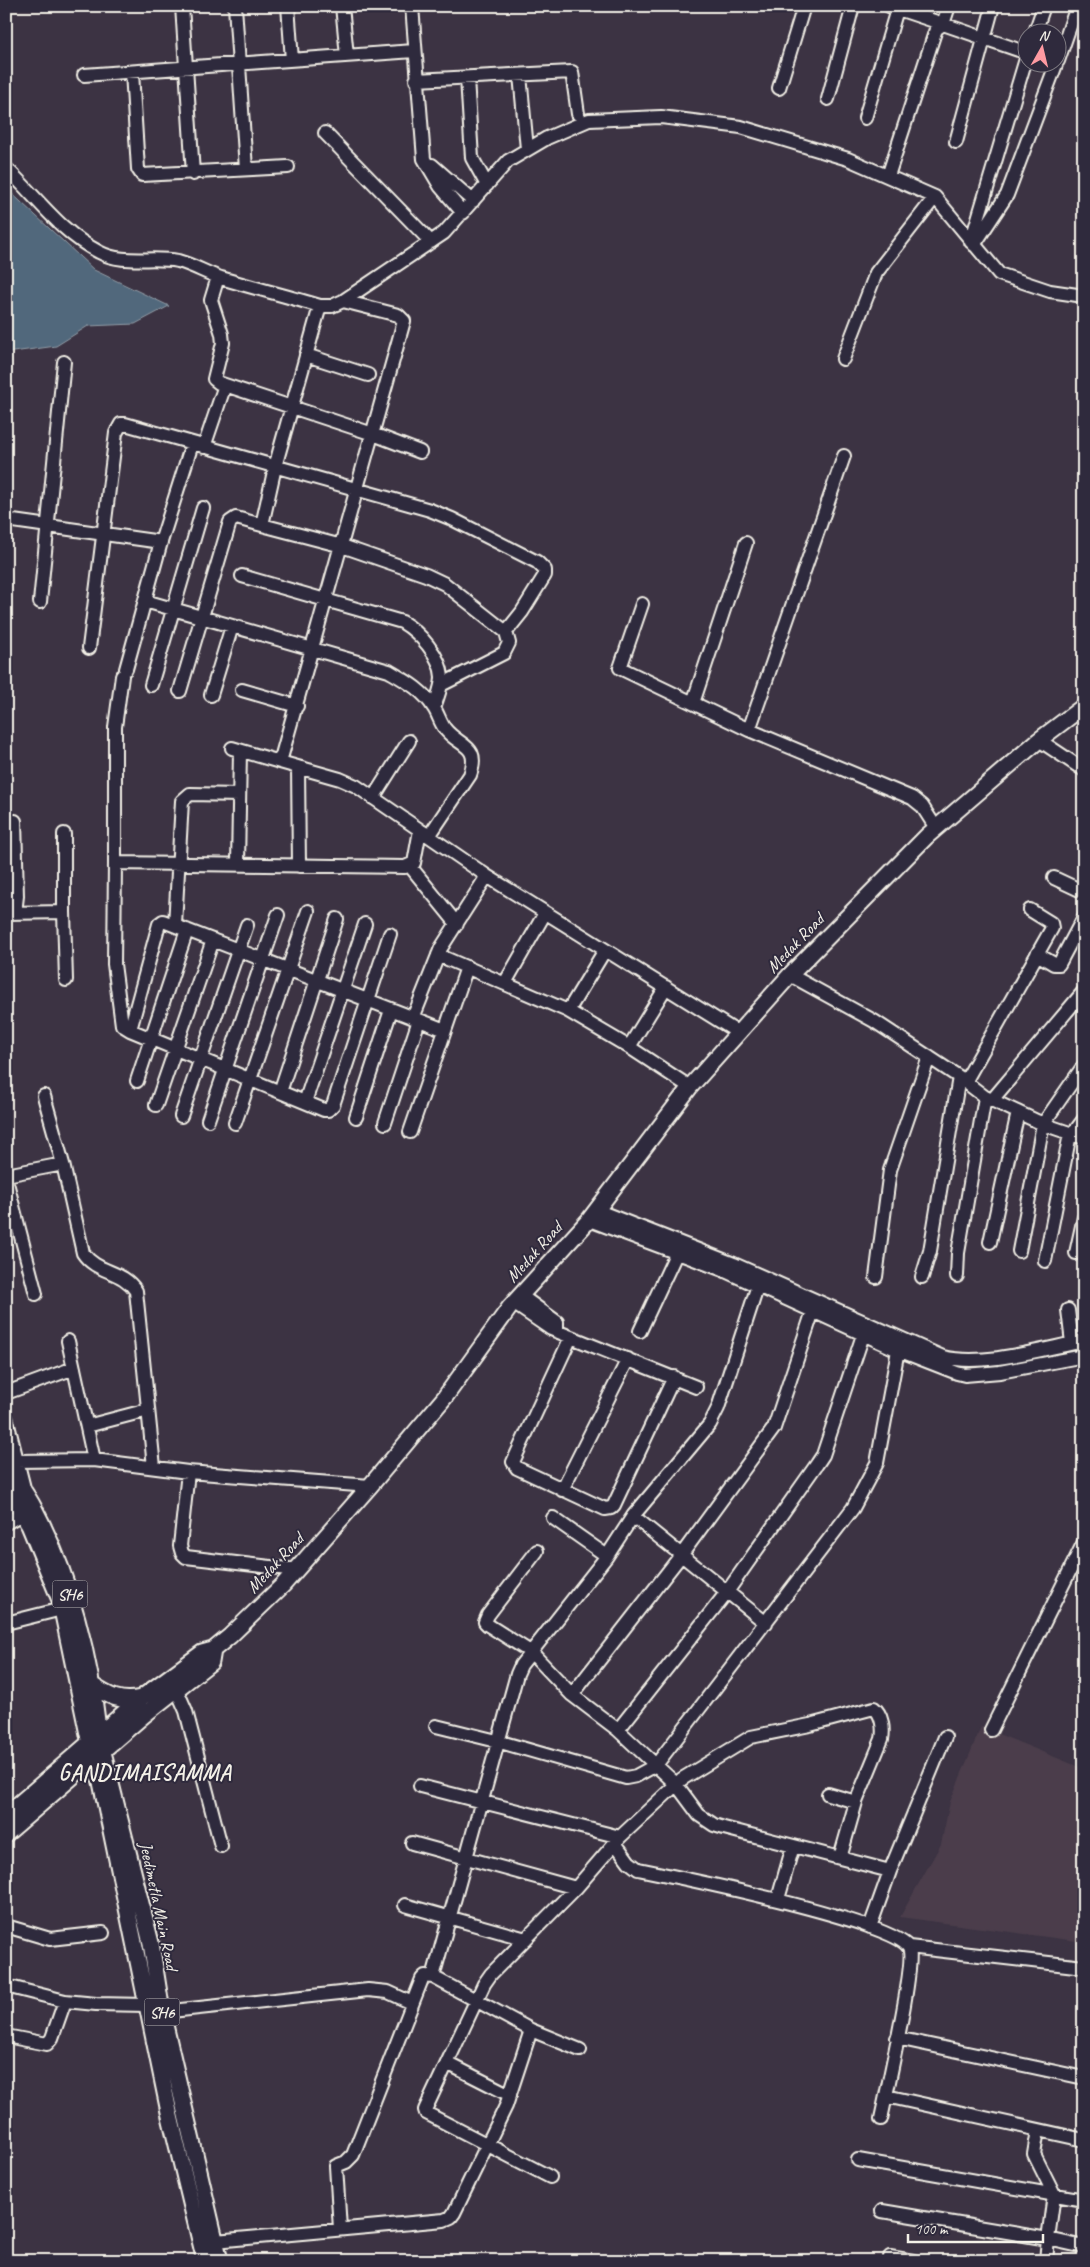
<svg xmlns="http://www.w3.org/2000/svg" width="1090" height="2267" font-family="Caveat,sans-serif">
<rect width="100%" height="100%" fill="#3c3343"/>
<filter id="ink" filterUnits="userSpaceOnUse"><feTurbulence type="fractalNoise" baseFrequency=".02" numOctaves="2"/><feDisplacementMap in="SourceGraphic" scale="10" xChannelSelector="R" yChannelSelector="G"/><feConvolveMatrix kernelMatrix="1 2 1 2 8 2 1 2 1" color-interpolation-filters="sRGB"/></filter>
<g filter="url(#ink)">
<path fill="#4b3e4b" d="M981 1727 1084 1769V1942L900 1917 941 1844 950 1802Z"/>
<path fill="#51677c" stroke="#929ea7" d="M6 188 94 270 169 306 135 324 88 326 56 346 6 353Z"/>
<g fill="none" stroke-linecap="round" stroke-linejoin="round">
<defs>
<path id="minor" d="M182 6 193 174
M235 6 246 169
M288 6 292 60
M342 6 347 56
M412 6 424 159 440 186 463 213
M889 6 943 24 949 6
M1035 32 1044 6
M1058 61 1077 6
M132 72 138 169 142 175 288 167
M84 75 414 51
M520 75 527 149
M467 78 472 158 487 185
M416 80 572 72 578 114
M779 88 804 6
M828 99 853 6
M865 118 898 6
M325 133 431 242
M956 142 993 6
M432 165 473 201
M6 168C36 196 61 233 99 252 123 265 152 256 178 261 193 265 206 273 221 278 254 288 287 296 320 306H332L343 301 444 233 508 161 547 138 589 120 661 117 741 127 848 159 935 197 999 274 1050 291 1084 296
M888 176 936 29 943 24 1027 53
M971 242 1028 52
M974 245 1007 195 1057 62
M218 277 211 300 222 334 223 343 214 379 219 383 373 434 420 452
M343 301 398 315 404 321 280 762 340 779 356 786 487 876 737 1032
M320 306 275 467 262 525 342 546 426 575 445 584 506 632 509 643 504 653 441 685
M306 355 368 375
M843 359 876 273 935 197
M204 447 225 385
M844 456 749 730 912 798 922 806 936 828
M6 520 161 542 126 669
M161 542 192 444
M242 576 402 622C419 632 441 656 442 677 442 687 437 698 434 708
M145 601 389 671C406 681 423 690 434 708 438 714 440 722 445 729 459 747 481 744 470 775L429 836
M40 602 64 362
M642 604 620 668 749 730
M89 648 116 433 121 424H125L430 510 452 519 537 562 545 570V575L522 612 506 632
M151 685 203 508
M242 690 297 706
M180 691 230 522 236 518 262 525
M211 695 232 626
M693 703 746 543
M1039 740 1084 770
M232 748 280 762
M298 767 299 866
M373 798 409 741
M115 863V727L122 676
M238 865 240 751
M410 866 457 924
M1054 878 1084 892
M64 912 66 980
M6 913 64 912V834
M15 913 17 896 15 821
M175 925 182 801 190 794 239 795
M390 934 333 1105 328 1110H324L130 1030 122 1025 114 964 115 863 405 867 414 863 420 830
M1037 954 1054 964H1059L1084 917
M438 955 568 1011 629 1047 690 1087
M790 975 874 1021 959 1077 985 1097 1043 1124 1084 1138
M505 983 545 913
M568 1011 605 950
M413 1018 441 948 487 876
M130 1030 159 924 163 921 445 1030
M629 1047 666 987
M137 1081 187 930
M965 1082 1052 928 1051 923 1030 910
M280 1092 337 919
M44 1096 63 1164 83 1253C97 1274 122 1269 136 1291L154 1467
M992 1100 1084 991
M305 1102 365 924
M156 1105 213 940
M181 1116 247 925
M356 1117 391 1010
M208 1120 278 915
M235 1123 308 911
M385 1123 419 1020
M410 1132 467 967
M1072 1135 1084 1119
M6 1175 63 1164
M6 1179 36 1294
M596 1210 734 1264 943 1357C984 1367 1042 1349 1084 1341
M589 1220 723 1270 898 1350 957 1373 965 1375 1000 1372 1084 1356
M990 1242 1018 1112
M1019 1251 1043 1124 1084 1065
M1076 1253 1084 1217
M1045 1261 1070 1134
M957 1276 958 1253 985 1097
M876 1277 890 1170 929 1057
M922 1277 930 1251 959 1077
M520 1295 557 1322V1330
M513 1303 551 1329 696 1387
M1068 1310 1072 1343
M640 1331 677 1252
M571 1337 513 1462 517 1468 605 1509 611 1508 614 1505 674 1377
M68 1341 94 1460
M6 1393 74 1368
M6 1417 24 1488
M87 1426 148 1410
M17 1461 94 1460 188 1472 370 1486
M188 1472 180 1546 182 1553 186 1557 296 1570
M562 1490 628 1359
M633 1516 766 1623
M553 1518 607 1556
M6 1523 23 1513
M537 1551 488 1615 485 1622 488 1625 532 1653 572 1695 618 1730 676 1784 699 1815 714 1825 724 1828 890 1871
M6 1623 62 1609
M176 1688 186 1711 221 1846
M572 1695 682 1554 774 1428 813 1311
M436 1726 497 1741 626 1778 636 1776 656 1765 853 1508 877 1463 898 1350
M618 1730 727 1592 817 1464 823 1455 863 1335
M991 1730 1084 1542
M420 1786 620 1837
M828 1794 856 1802
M412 1843 576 1888
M615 1843 629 1862 638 1869C677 1877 895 1921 909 1948 916 1962 886 2095 881 2119
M778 1899 793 1846
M405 1905 526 1939
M6 1926 50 1939 103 1933
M870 1927 890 1871 945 1737
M909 1947 1084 1967
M6 1986 65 2001 96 2004 146 2005
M162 2012 368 1990 388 1992 412 2003
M531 2030 580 2050
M6 2036 47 2044 52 2038 65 2001
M897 2038 1084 2078
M447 2063 510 2095
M886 2096 1084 2140
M1038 2130 1034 2154 1054 2194 1048 2239 1084 2247
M858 2160 1084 2200
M550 2177 426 2113 425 2110 484 1984 491 1974 576 1888 620 1837 682 1779 751 1737 810 1725 874 1708C882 1714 884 1729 882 1739L856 1802 840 1858
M882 2211 1048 2239 1046 2261
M340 2229 336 2166 346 2162 353 2155 422 1979 425 1976 433 1977
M215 2241 444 2220 451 2217 454 2213 506 2106 531 2030 433 1977 517 1674 521 1665 607 1556 633 1516 710 1424 718 1408 758 1285
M890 2257 913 2261"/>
<path id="major" d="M6 1465C16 1480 27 1494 35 1510 72 1580 90 1658 99 1736L151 1943 162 2012 220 2261
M6 1487 29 1525 60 1600 90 1744 101 1782 169 2112 205 2261
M92 1685C108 1696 121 1703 141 1698
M6 1815 141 1698 202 1653 213 1650 230 1636 283 1585 370 1486 445 1397 510 1307 589 1220 690 1087 790 975 927 836 1039 740 1084 706
M6 1834 144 1715 211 1662 213 1650"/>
</defs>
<use href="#minor" stroke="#f4f1e8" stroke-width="16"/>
<use href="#major" stroke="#f4f1e8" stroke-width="19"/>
<use href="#minor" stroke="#2f2a3d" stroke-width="12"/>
<use href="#major" stroke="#2f2a3d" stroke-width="15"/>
</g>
</g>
<g text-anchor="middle" stroke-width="4" stroke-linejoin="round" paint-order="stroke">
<g fill="#2f2a3d" stroke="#b9b5b5" stroke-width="1">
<rect x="52.5" y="1580.5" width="35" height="27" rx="4"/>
<rect x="144.5" y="1998.5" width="35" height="27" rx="4"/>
</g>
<g font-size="16" font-weight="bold" fill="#f4f1e8">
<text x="70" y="1600">SH6</text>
<text x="162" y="2018">SH6</text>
</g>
<g font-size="18" fill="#f4f1e8" stroke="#2f2a3d">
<text transform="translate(795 943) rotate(-46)" y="6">Medak Road</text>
<text transform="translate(534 1252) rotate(-48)" y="6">Medak Road</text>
<text transform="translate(275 1563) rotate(-47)" y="6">Medak Road</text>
<text transform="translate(159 1906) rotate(78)" y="6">Jeedimetla Main Road</text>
</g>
<g font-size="22" font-weight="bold" letter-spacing="1" fill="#f4f1e8" stroke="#2f2a3d">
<text x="145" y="1780">GANDIMAISAMMA</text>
</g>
</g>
<rect width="1090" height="2267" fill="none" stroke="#2f2a3d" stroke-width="25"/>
<rect x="12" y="12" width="1065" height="2242" fill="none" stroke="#f4f1e8" stroke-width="2" filter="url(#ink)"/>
<g transform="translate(1042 48) rotate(8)"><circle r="24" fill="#2f2a3d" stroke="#7e7a81"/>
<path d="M0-4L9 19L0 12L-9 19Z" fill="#ff9aa2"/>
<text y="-8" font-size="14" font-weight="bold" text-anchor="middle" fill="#f4f1e8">N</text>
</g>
<path d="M908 2234v8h135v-8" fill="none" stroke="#f4f1e8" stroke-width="2.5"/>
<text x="915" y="2234" font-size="15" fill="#f4f1e8" stroke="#2f2a3d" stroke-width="4" paint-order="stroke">100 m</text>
</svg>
